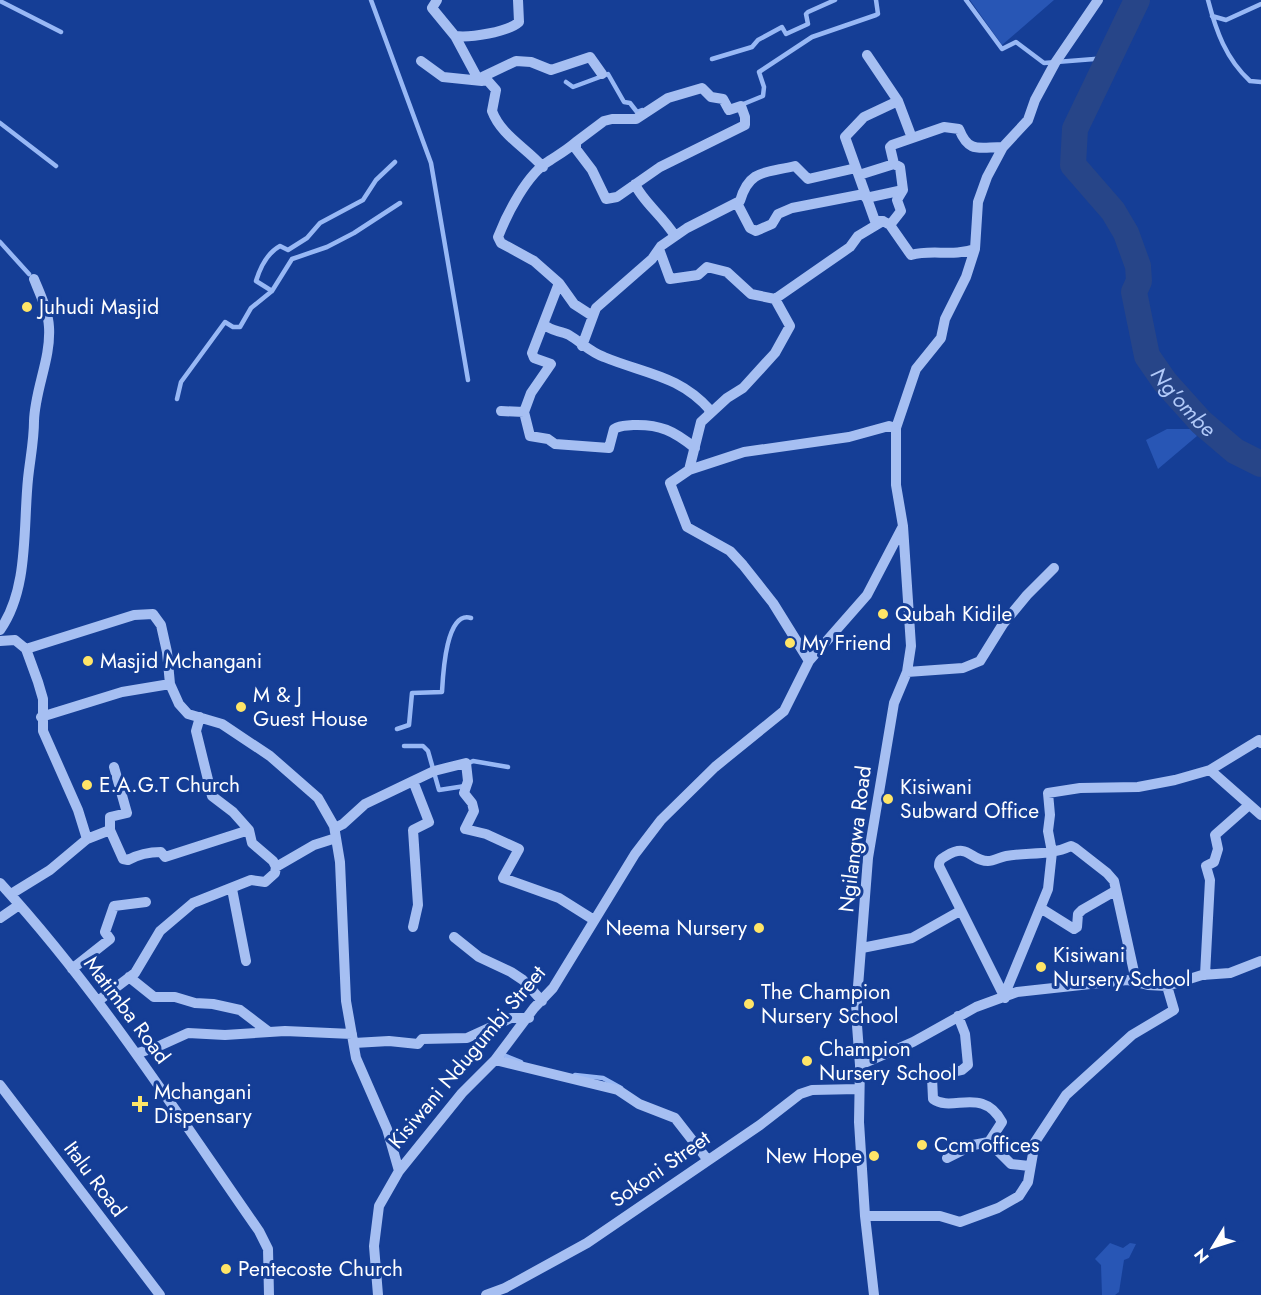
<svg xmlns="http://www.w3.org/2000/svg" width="1261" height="1295" font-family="Jost,sans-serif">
<rect width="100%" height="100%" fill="#153e96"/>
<path fill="#2856b5" d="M970 0H1054L1002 45Z
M1167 429H1191L1197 436 1158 469 1146 440Z
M1110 1243 1123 1248 1130 1243 1136 1244 1129 1258 1124 1260 1119 1292 1115 1295H1102L1101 1265 1095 1259Z"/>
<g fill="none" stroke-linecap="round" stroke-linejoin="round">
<path stroke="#98b8f5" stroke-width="4.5" d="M371 0 431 163 468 380
M966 0 1002 49 1016 42 1044 63 1107 58
M1208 0C1216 31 1226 59 1250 81L1261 82
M0 1 61 32
M1212 16 1226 20 1261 4
M712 59 752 47 758 40 782 27 786 34 808 24 806 14 808 12 835 0
M566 82 573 87 608 74 624 102 630 103 637 112 642 110
M741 105 763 96 764 87 759 72 812 37 876 15 878 14 876 0
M0 123 56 166
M0 242 29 274
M272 291 292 259 327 247 354 233 400 203
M177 399 181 382 225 322 233 327H240L251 308 272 291 256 281C260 268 267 253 280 246L288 250 307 238 320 223 363 200 376 180 395 162
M397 729 409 725 412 693 442 692C443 674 446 610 471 618
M404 746H423L428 751 439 790 465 786
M467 764 473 761 508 767
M501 1054 521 1062
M575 1075 603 1078 621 1088"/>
<path stroke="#274588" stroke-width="26" id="s1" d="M1137 0 1075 129 1073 165 1113 211 1126 233 1138 266 1139 281 1134 292 1147 356 1165 382 1201 422 1235 451 1261 464"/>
<path stroke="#a6bff2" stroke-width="10" d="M437 0 432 8 455 36 478 79
M455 36C470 38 508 32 519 22L518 0
M867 55 898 101 912 138
M421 61 443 77 482 81
M702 88 711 97 723 99 729 110 741 106 745 117V125L660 167 617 197 606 199 592 170 576 149V142L604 121 612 119H636L668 98Z
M543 167C525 147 501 135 492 111L496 90 488 81 478 79 516 61 531 62 551 70 590 57 602 74
M859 175 894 164 890 147 892 145 944 127 959 129C969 154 979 147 1003 147
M635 184C642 201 663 216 675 236
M866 198 903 190
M737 203 750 228 756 231 772 224 778 214 792 208 864 194
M883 221H875L845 137 864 117 898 101
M890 225 901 211 897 200 903 190 900 167 894 164
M659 249 670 279 698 275 707 267 727 272 751 294 775 299
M559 283 574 304 591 315
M544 324C551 332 560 330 569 335 581 342 590 352 604 357 645 374 679 375 710 410L709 413
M582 346 596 308 652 259 661 246 687 228 740 201C749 169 766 173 795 166L808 179 856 168
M501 411 524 412 530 436 548 439 555 444 609 448 614 429C621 425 625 426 633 425 660 424 674 431 695 448
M524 412 531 393 551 364 534 358 532 353 559 283 534 261 501 243 498 237C507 214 527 174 549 161 558 155 567 150 576 142
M689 470 744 452 849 437 889 426 896 428
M0 630C29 589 23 528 28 479 30 459 34 441 34 421 35 389 51 359 49 327 48 310 40 294 34 279
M0 641 15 640 26 649 38 682 43 699V731L78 810 87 839
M26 649 134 615 153 614 161 625 167 652 170 684 179 704 188 714 222 724 270 756 318 798 334 826 340 862 346 1001 356 1058 387 1129 399 1171
M809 661 773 603 743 565 730 551 687 527 670 483 689 470 701 422 727 398 743 388 775 353 790 326 775 299 850 247 858 236 883 221 890 225 911 255C932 249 953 257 975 249
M907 672 963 668 980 661 1003 624 1027 595 1054 568
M41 717 122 692 170 684
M1210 770 1261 815
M413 781 434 771 466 763 468 781 464 793 472 803 474 811 465 829 486 834 519 849 503 878 559 898 594 920
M335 828 343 824 365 804 413 781 429 822 413 830 418 905 413 927
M110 830 123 859 128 860C139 854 149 852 161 852L165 857 249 830
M276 867 314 845 336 838
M0 883C98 990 176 1112 259 1231L268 1249 269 1295
M232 889 246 961
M11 894 50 870 87 839 110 830V817L127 813 114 767
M1042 909 1074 929 1077 927 1078 914 1082 910 1115 891
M0 918 19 905
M454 937 479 957 511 972 523 980 542 1001
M862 948 912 938 960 911
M72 969 110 939 105 932 114 906 146 902
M1205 975 1210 880 1206 866 1214 862 1218 849 1215 835 1249 805
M129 977 154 997H175L195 1003 213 1004 240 1010 269 1032
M1004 996 1048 889 1052 852 1048 831 1050 815 1048 793 1080 788 1138 787 1175 780 1210 770 1259 740 1261 743
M1005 998 939 866C939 860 941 859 946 856 969 842 970 861 988 861 994 861 1000 857 1006 856 1028 852 1050 856 1071 846L1075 848 1107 873 1114 881 1136 981
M98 1001 135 973 160 931 193 903 251 880 265 882 275 873 276 867 273 861 252 843 249 830 233 812 212 796 196 731 200 717
M958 1016 965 1034 968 1065 962 1070 932 1077 933 1099C952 1113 983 1086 1002 1122L989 1142
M354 1043 389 1041 418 1044 422 1039 467 1038 511 1018H529
M138 1053 157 1047 188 1033 225 1035 285 1031 352 1034
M495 1060 618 1090 639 1104 675 1118 707 1159
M860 1065 913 1042 976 1007 1017 992 1127 980 1148 985 1167 986 1202 975 1230 973 1261 961
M0 1085 160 1295
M947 1158 973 1145 989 1142 1011 1164 1029 1166
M865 1216H940L960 1222 998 1208 1019 1196 1028 1182 1035 1142 1066 1095 1132 1035 1174 1010 1167 986
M378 1295 374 1246 379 1206 399 1171 462 1093 495 1060 534 1008 553 988 635 854 661 820 715 767 784 711 809 661 867 595 902 528
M486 1295 505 1288 587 1243 760 1125 800 1094 812 1090 858 1089
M874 1295 865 1216 859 1122 860 1065 856 1012 868 858 894 703 907 672 911 646 903 526 896 485V428L916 369 941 338 945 319 966 277 975 249 978 202 987 177 1003 147 1028 120 1035 100 1055 63 1098 0"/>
</g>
<g fill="#ffe567" stroke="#153e96" stroke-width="2">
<circle cx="27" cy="307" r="6"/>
<circle cx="883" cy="614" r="6"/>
<circle cx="790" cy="643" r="6"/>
<circle cx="88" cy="661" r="6"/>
<circle cx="241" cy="707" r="6"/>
<circle cx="87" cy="785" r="6"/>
<circle cx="888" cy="799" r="6"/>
<circle cx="759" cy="928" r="6"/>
<circle cx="1041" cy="967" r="6"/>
<circle cx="749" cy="1004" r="6"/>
<circle cx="807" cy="1061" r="6"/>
<path d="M137 1095h6v6h6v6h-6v6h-6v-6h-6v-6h6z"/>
<circle cx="922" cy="1145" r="6"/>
<circle cx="874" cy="1156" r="6"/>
<circle cx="226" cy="1269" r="6"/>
</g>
<g text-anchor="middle" stroke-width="6" stroke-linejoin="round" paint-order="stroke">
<g font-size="21" fill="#fff" stroke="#153e96" text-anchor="start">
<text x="39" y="314">Juhudi Masjid</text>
<text x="895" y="621">Qubah Kidile</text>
<text x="802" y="650">My Friend</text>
<text x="100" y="668">Masjid Mchangani</text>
<text x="253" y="702">M &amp; J<tspan x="253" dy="24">Guest House</tspan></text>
<text x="99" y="792">E.A.G.T Church</text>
<text x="900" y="794">Kisiwani<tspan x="900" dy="24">Subward Office</tspan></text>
<text x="747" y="935" text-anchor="end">Neema Nursery</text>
<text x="1053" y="962">Kisiwani<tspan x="1053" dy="24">Nursery School</tspan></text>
<text x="761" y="999">The Champion<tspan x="761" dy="24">Nursery School</tspan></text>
<text x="819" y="1056">Champion<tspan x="819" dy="24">Nursery School</tspan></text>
<text x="154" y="1099">Mchangani<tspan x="154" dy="24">Dispensary</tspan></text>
<text x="934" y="1152">Ccm offices</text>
<text x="862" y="1163" text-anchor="end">New Hope</text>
<text x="238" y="1276">Pentecoste Church</text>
</g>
<g font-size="21" fill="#fff" stroke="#153e96">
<text transform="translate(855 839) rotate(-83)" y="7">Ngilangwa Road</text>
<text transform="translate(127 1010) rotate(53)" y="7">Matimba Road</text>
<text transform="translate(467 1057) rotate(-50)" y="7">Kisiwani Ndugumbi Street</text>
<text transform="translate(660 1169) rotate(-35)" y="7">Sokoni Street</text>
<text transform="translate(95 1179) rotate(53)" y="7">Italu Road</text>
</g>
<g font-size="22" font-style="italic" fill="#b2caf9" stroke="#153e96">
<text dy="8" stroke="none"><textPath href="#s1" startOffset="452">Ng'ombe</textPath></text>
</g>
</g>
<g transform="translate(1213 1247) rotate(232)" stroke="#153e96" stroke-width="4.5" paint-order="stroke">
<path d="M0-4.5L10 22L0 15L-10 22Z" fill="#ffffff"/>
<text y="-9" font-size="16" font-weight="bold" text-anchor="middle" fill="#ffffff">N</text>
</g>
</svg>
